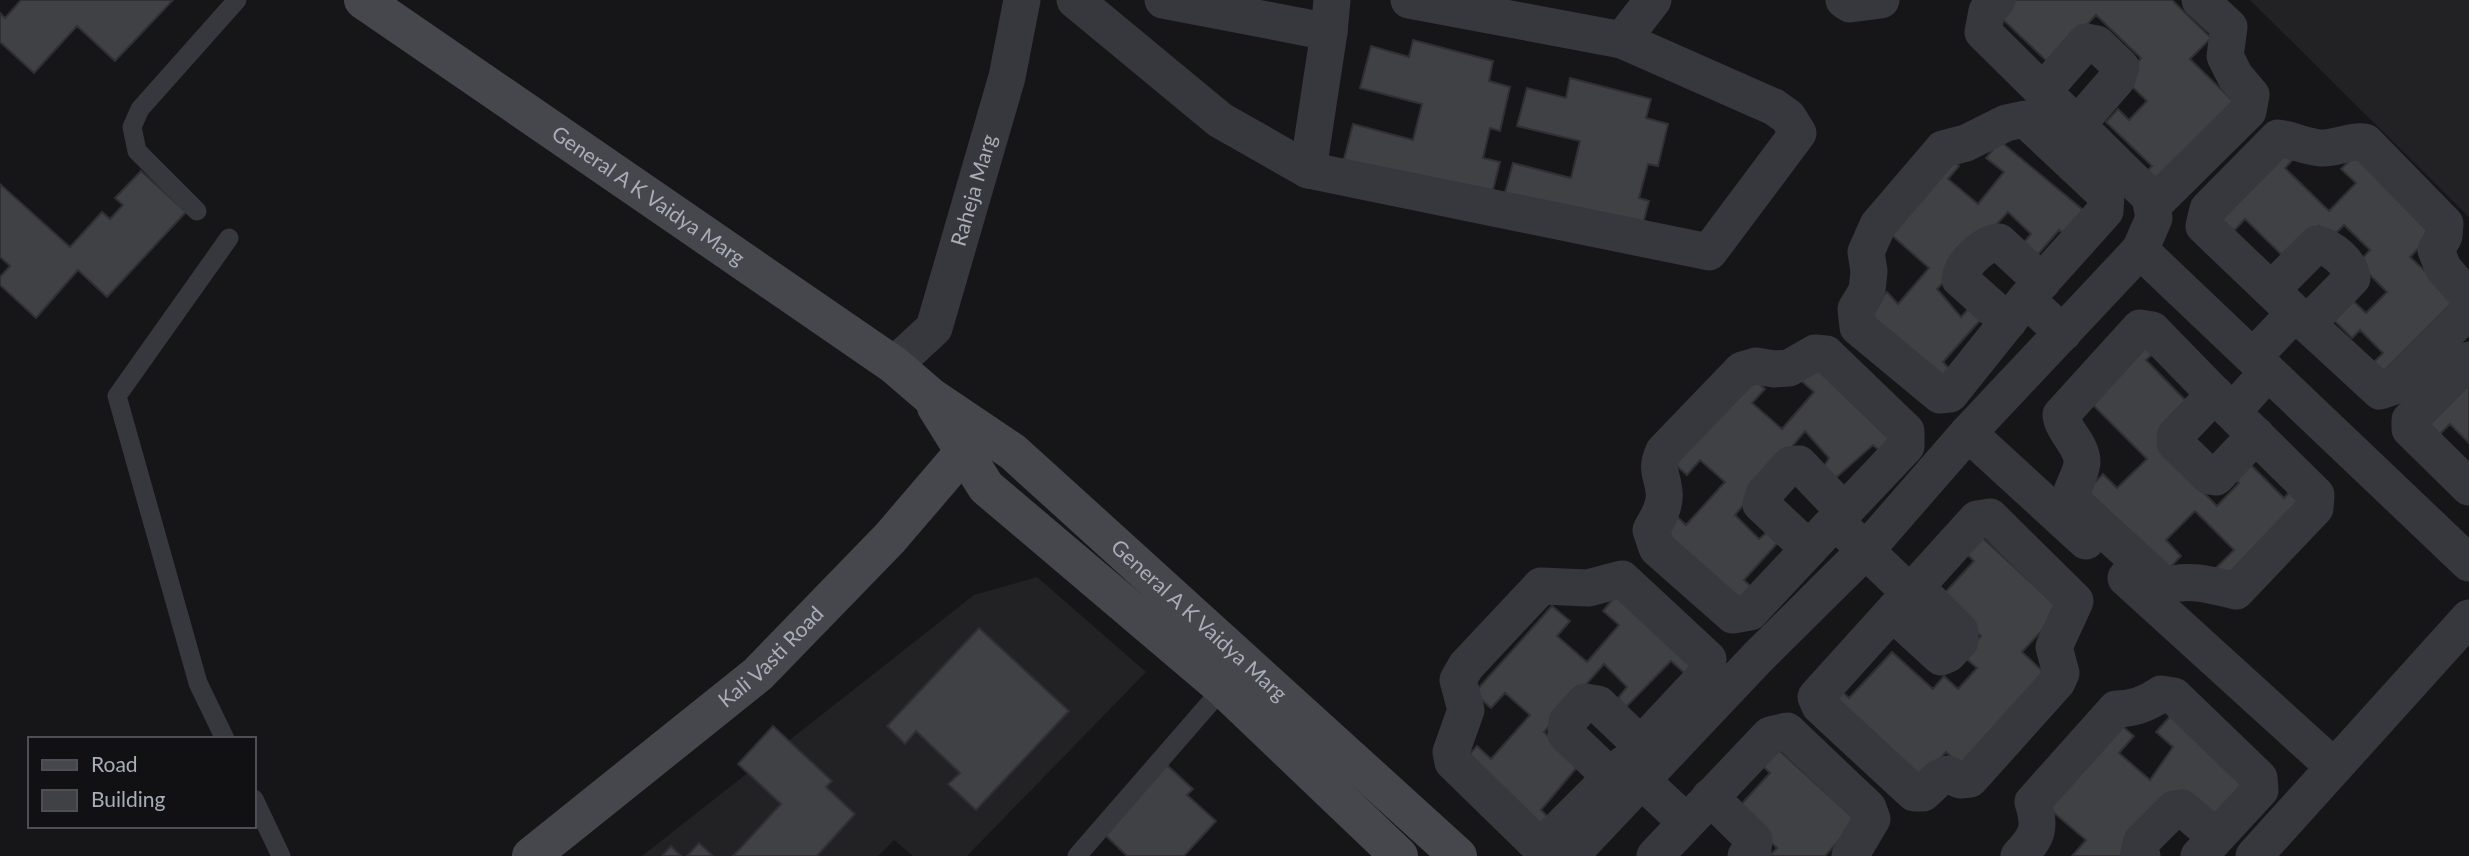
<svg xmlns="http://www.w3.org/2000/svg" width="2469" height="856" font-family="Lato,sans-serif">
<rect width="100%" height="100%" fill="#161618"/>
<path fill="#222225" d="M2250 0H2469V217Z
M1037 577 1146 672 967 856H913L894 840 878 856H642L974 595Z"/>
<path fill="#404145" stroke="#303034" stroke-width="2" d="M21 0H173L115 61 77 26 34 73 0 42V13L5 18Z
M2012 0H2172L2211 38 2190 59 2239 107 2157 192 2142 177 2152 166 2106 122 2118 109 2129 120 2147 101 2123 78 2141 58 2096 15 2050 64 1998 15Z
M1413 40 1493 61 1489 81 1510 87 1500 131 1490 128 1483 158 1500 162 1490 202 1343 163 1353 124 1413 140 1422 104 1360 88 1371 46 1409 57Z
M1570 78 1651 99 1646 118 1668 124 1658 166 1648 164 1639 198 1649 201 1640 235 1503 200 1513 163 1571 178 1580 141 1517 126 1527 88 1566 98Z
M2000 141 2088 214 2068 238 2059 230 2034 259 2020 247 2031 234 2008 212 1937 289 1961 317 1971 306 1983 317 1943 362 1958 378 1944 389 1863 316 1887 292 1898 304 1929 268 1888 232 1950 157 1959 166 1948 179 1978 204 2004 172 1986 158Z
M2288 146 2297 155 2285 168 2329 211 2356 183 2341 169 2356 154 2435 231 2410 257 2459 303 2382 385 2366 370 2383 353 2360 330 2352 338 2329 315 2347 295 2366 313 2387 292 2358 263 2370 250 2344 225 2331 238 2319 226 2287 260 2245 219 2228 237 2214 224Z
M141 171 186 212 107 297 78 270 36 318 0 285V277L10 266 0 257V184L70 247 102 212 110 219 123 205 115 198Z
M2144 340 2156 351 2146 360 2195 410 2158 447 2217 506 2239 483 2230 472 2244 458 2284 498 2293 488 2308 502 2230 581 2216 568 2234 550 2195 511 2166 540 2181 556 2163 575 2083 495 2103 474 2117 488 2147 459 2092 404Z
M1817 359 1900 437 1884 455 1873 445 1830 483 1820 473 1829 458 1805 431 1735 515 1759 539 1772 528 1782 538 1744 580 1756 591 1740 607 1655 532 1672 512 1686 525 1725 482 1700 460 1687 475 1670 460 1747 372 1765 389 1752 403 1782 429 1814 392 1798 378Z
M2469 376V443L2450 424 2432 442 2419 429Z
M1975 531 2061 610 2022 652 2051 679 1967 771 1946 752 1915 786 1822 699 1835 685 1849 698 1892 652 1933 689 1944 676 1958 689 1977 668 1963 656 1981 636 1940 598 1974 561 1960 548Z
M1618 593 1701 667 1692 680 1671 661 1626 707 1618 698 1627 687 1604 664 1544 732 1578 766 1541 810 1555 824 1544 835 1459 766 1477 746 1491 759 1530 715 1505 693 1491 708 1474 693 1552 606 1570 621 1557 636 1587 662 1619 625 1603 611Z
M979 628 1069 711 976 810 948 784 960 773 916 731 905 744 887 726Z
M2174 712 2256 784 2212 818 2183 791 2121 856H2072L2086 840 2048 808 2121 725 2134 736 2119 753 2150 780 2173 747 2156 732Z
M773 726 832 781 826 787 855 814 817 856H733L781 804 738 764Z
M1771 743 1857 821 1825 856H1769L1777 848 1736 810 1770 773 1756 760Z
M1167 765 1193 789 1187 795 1216 821 1184 856H1127L1103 833Z
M699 843 713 856H687Z
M671 846 681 856H662Z"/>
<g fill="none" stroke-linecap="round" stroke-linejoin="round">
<path stroke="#37383d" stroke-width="19" d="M197 211 137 151 132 127 140 109 237 0
M225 739 198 683 117 396 229 238
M254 799 281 856
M1077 856 1223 688"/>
<g stroke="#37383d" stroke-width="37">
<path d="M1075 0 1220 120 1308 170 1709 252 1798 133 1788 117 1774 107 1622 40"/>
<path d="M1163 0 1329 32"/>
<path d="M1409 0 1622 40 1653 0"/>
<path d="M1844 0 1850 4 1881 0"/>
<path d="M1997 0 1987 11 1983 32 2150 197 2154 218 2140 250"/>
<path d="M2043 91 2086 42 2097 44 2121 67 2117 79 2077 125"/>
<path d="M1308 170 1329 32 1332 0"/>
<path d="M2152 206 2248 111 2251 95 2235 76 2225 56 2229 27 2200 0"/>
<path d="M2271 290 2317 244C2332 248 2350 262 2352 278L2307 324"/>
<path d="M2026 299 2105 211 2106 195 2025 119 2006 123 1966 143 1943 149 1878 225 1866 252 1869 271 1867 291 1856 309 1858 327 1940 395 1950 394 2026 299 2063 333"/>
<path d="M2008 322 1960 279C1962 263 1984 243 1999 242L2042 282"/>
<path d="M2253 357 2295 313 2204 226 2208 209 2278 138C2293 140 2306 147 2321 148 2337 149 2348 140 2365 142L2445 224 2444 236 2436 250 2443 268 2468 297V311L2392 387 2380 391 2295 313"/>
<path d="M2469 360 2410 420V429L2469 487"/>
<path id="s1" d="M894 365 934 328 1007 77 1022 0"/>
<path d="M2215 394 2175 436V443L2209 476 2216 477 2256 435"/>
<path d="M2232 412 2316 495 2315 508 2236 591C2212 585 2188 578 2165 586L2080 508 2071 495C2073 486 2082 472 2082 462 2082 444 2063 432 2061 415L2140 328 2152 330 2232 412 2268 372"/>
<path d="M1968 433 2086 541"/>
<path d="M1835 521 1906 446V431L1826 354 1815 353 1789 368 1774 369 1756 366 1742 370 1664 451C1655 470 1662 473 1664 491 1666 505 1658 518 1651 530L1657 548 1733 615 1750 612 1835 521 1910 593 1977 519 1990 517 2075 601 2054 647 2061 673 2057 682 1970 779 1960 780 1948 774 1939 778 1923 793H1914L1820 706 1816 697 1910 593"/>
<path d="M1809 549 1761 504 1764 494 1790 465 1799 464 1844 511"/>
<path d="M2126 578 2334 767"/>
<path d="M1893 613 1941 657 1948 654 1960 641V631L1916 587"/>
<path d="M1650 735 1707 674 1708 659 1622 579 1588 588 1541 586 1466 666 1458 680 1466 710 1451 752 1453 762 1537 844 1546 842 1624 764 1686 822"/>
<path d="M1611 777 1566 734 1567 722 1585 702 1598 704 1641 745"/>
<path d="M1710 797 1754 840 1753 849 1746 856"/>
<path d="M1570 856 1758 657 1866 550 1968 433 2140 250 2469 563"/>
<path d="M1655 856 1770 735 1787 731 1868 808 1872 819 1850 856"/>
<path d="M2019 856C2038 836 2041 828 2033 802L2116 709C2133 709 2147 704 2161 694L2174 696 2259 778 2260 790 2199 856"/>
<path d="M2142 856 2139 852 2142 841 2174 809 2182 808 2216 837"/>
<path d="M2254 856 2469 618"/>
</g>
<g stroke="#45474d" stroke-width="38">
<path id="s2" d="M363 0 894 365 930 396 1013 452 1458 856"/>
<path d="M936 407 986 487 1223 688 1399 856"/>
<path id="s3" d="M531 856 758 674 890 538 979 434"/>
</g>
</g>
<g text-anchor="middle" stroke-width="6" stroke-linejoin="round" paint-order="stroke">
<g font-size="21" fill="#a8adb8" stroke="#111113">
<text dy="7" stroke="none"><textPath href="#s1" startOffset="198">Raheja Marg</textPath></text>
<text dy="7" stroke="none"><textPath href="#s2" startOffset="346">General A K Vaidya Marg</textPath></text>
<text dy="7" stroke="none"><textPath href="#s2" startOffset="1043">General A K Vaidya Marg</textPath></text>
<text dy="7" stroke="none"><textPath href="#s3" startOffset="312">Kali Vasti Road</textPath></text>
</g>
</g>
<rect x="28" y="737" width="228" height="91" fill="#111113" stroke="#4d4f55" stroke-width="2"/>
<rect x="42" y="760" width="35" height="10" fill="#45474d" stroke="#4d4f55" stroke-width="2"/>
<text x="91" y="772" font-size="21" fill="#a8adb8">Road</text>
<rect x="42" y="790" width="35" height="21" fill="#404145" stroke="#4d4f55" stroke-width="2"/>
<text x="91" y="807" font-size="21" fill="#a8adb8">Building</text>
</svg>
